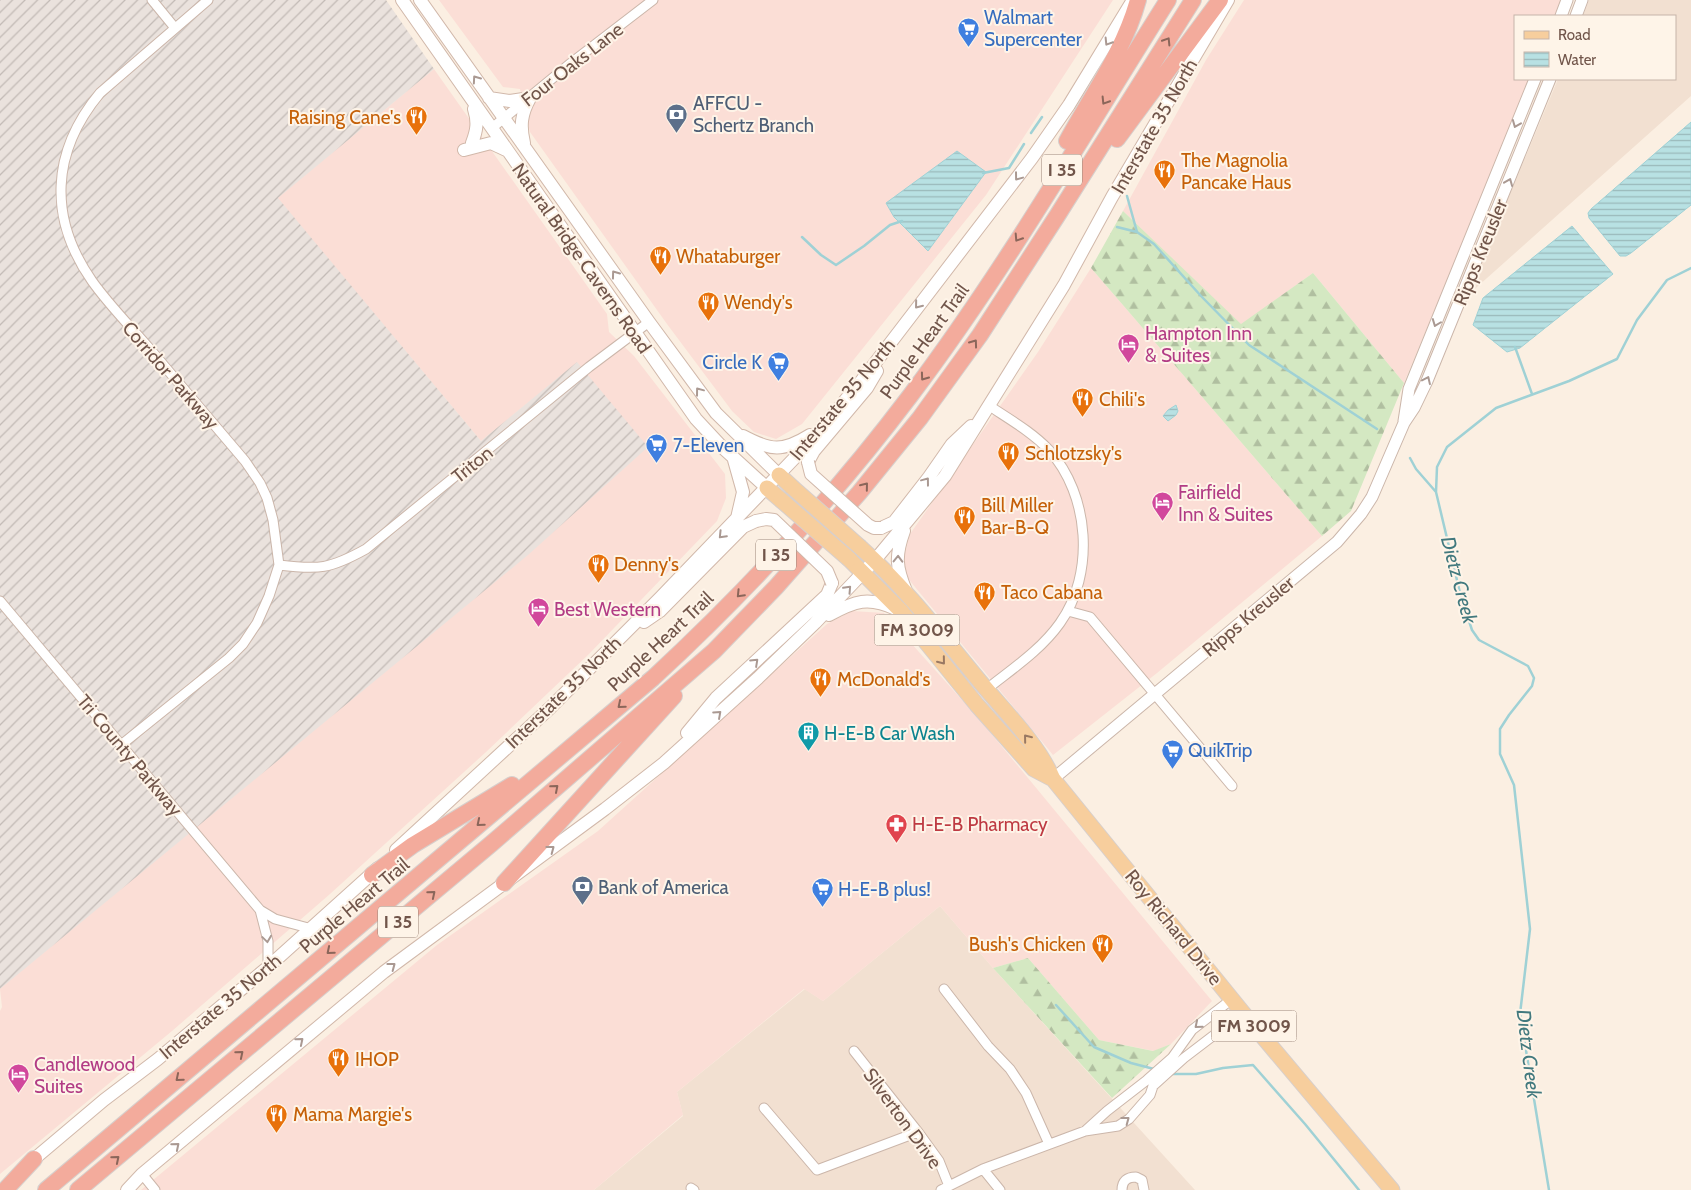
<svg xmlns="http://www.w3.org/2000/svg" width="1691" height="1190" font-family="Cabin,sans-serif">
<defs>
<pattern id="industrial-furrows" width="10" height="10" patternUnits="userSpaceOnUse" patternTransform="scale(1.25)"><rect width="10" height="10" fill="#eae2dd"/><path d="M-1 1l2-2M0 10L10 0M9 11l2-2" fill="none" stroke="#c2bab5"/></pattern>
<pattern id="forest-firs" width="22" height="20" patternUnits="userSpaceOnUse" patternTransform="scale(1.25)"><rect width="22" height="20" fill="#d4e8c2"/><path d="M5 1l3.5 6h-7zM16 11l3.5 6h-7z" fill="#b0bfa0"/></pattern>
<pattern id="water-rules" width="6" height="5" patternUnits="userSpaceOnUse" patternTransform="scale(1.25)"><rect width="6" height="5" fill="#b8e1e3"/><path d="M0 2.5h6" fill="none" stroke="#9ab9ba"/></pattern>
</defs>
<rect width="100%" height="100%" fill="#fbefe2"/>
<path fill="#f2e0d1" d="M1589 0H1691V96L1468 295 1558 79H1675V16H1583Z
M940 906 993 968 1195 1190H594L683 1116 677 1092 805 989 823 1001Z"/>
<path fill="#fbded6" d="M439 0H1113L986 195 802 424 776 439 754 432 732 411 667 324 530 132 520 89 503 87Z
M1244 0H1561L1555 16H1515V79H1529L1484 192 1404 383 1313 273 1241 325 1123 211 1206 60Z
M434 69 607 314 609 332 634 356 725 474 726 498 717 521 590 653 486 752 330 894 172 1031 0 1174V1011L2 1007 0 989 577 363 481 441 277 198Z
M1091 268 1322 536 1157 673 1053 755 906 576 904 557 910 534 1038 352Z
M852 611 884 613 980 720 1212 1001 1171 1044 1154 1051 1099 1040 1028 958 993 968 940 906 823 1001 804 989 677 1092 683 1115 594 1190H141L437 945 598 831 827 624Z"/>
<path fill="url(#industrial-furrows)" d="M0 0H386L434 69 278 198 481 441 577 362 648 447 528 555 0 989Z"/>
<path fill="url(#forest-firs)" d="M1123 211 1241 324 1313 273 1404 383 1351 511 1322 536 1091 268Z
M1028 958 1099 1040 1153 1051 1171 1044 1112 1098 993 968Z"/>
<path fill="url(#water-rules)" stroke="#9fd1d5" d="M1691 122V205L1631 253 1626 256H1620L1589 218 1588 213 1591 209Z
M957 151 986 172 928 251 894 217 886 203Z
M1572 226 1613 274 1520 348 1507 352 1473 325 1483 298Z
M1176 405 1178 411 1176 415 1168 421 1163 416 1168 410Z"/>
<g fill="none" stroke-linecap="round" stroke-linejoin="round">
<path stroke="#9fd1d5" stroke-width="2.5" d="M1031 133 1042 117
M983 173 1009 168 1024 144
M1127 196 1137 232
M1117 227 1137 232 1154 244 1201 296 1249 345 1377 429
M802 237 821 255 836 265 864 246 890 225 902 221
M1515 347 1532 394
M1410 458 1416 469 1436 492
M1056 1005 1094 1047 1131 1063 1154 1069
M1172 1074H1196L1223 1068 1253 1065 1305 1124 1359 1190
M1549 1190 1520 1014 1530 929 1514 785 1500 754V729L1509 715 1532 686 1534 678 1528 666 1479 640 1472 630 1461 597 1436 492 1437 467 1447 447 1496 408 1569 381 1617 359 1637 320 1667 280 1691 268"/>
<defs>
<path id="minor" d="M152 0 175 28
M492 128 571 63 653 0
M279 565C319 570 330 569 366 549L589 367 649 322
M0 601 260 910 275 919 312 929
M1068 611 1090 617 1232 786
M987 689C1012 669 1041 650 1060 623 1095 574 1090 495 1049 450 1032 432 1009 419 988 405
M121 745 229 658 243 644 257 623 269 596 279 565 273 520 267 498 260 483 245 461C213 423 181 386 149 348 130 326 109 305 92 281 48 218 51 152 100 93L208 0
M260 910 268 941V967
M944 989 988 1046 1010 1069 1026 1093 1049 1144
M854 1051 918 1132 939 1161 949 1186
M764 1108 817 1170 918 1132
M1085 1131 1107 1111 1147 1080 1172 1058 1192 1030 1232 999
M983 1169 1000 1190
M142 1174 155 1190
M691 1188 694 1190
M941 1190 983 1169 1085 1131 1118 1126 1129 1119 1150 1095 1153 1086 1184 1058 1243 1013
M1122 1190C1122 1181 1127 1177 1136 1177L1142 1180 1144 1190"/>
<path id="tertiary" d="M1561 16 1567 0
M1576 16 1582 0
M1404 421 1409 389 1535 79
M1053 779 1337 542 1361 514 1372 497 1404 423 1414 408 1427 381 1550 79"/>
<path id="secondary" d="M402 0 696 419 723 448 767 488
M420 0 649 322 716 413 779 475
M489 98 510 101 530 98
M472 143C477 130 478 122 474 109
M524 143C520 126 521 114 530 98
M464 150 491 143 506 150
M743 436C771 451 783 452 810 435
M734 460 743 492 737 518
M808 462 814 451 867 388 877 371
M881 528 894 522 929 477 952 444 971 426
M904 531C895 556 896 567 906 591
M829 615C855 601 868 596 896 609
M644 622 660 611 743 527 756 521
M687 733 716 698 827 595 832 583
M396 850 550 708 661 597 809 443 859 384 1032 158 1069 105 1133 0
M27 1165 104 1100 158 1059 268 967 378 868
M127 1190 142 1174 384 972 605 809 664 763 758 678 815 623 875 560 945 476 1064 285 1112 197 1228 0"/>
<path id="primary" d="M779 475 792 487
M767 488 781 500
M860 547C906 588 943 637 982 684 1007 714 1037 743 1053 779L1243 1013 1392 1190
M849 559 900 610 977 705 1034 769 1053 779"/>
<path id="motorway" d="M1117 139 1220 0
M1067 141C1092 95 1124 51 1138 0
M372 875 413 845 512 785
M504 883 674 696
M5 1190 34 1159
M46 1190 653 678C746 592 833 498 910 396 1005 270 1084 133 1168 0
M78 1190 491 844 714 651 776 587 859 493 920 418 980 335 1057 216 1193 0"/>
</defs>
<use href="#minor" stroke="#cbb6aa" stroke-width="11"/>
<use href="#tertiary" stroke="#cbb6aa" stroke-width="13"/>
<use href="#secondary" stroke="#d1b8aa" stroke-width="14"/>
<use href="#primary" stroke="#d7cfcc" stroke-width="17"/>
<use href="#motorway" stroke="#d7cfcc" stroke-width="18"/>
<use href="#minor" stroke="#fff" stroke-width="9"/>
<use href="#tertiary" stroke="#fff" stroke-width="11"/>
<use href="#secondary" stroke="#fff" stroke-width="12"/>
<use href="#primary" stroke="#f7ce9d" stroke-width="15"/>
<use href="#motorway" stroke="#f3ab9c" stroke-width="16"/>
<defs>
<path id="secondary-bridge" d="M808 462 811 474 868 525 874 528H881
M756 521 766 519 774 520 827 571 832 583"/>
<path id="primary-bridge" d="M792 487 860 547
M781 500 849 559"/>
</defs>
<use href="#secondary-bridge" stroke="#d1b8aa" stroke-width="14" stroke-linecap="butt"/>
<use href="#primary-bridge" stroke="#d7cfcc" stroke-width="17" stroke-linecap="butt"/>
<use href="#secondary-bridge" stroke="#fff" stroke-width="12"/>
<use href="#primary-bridge" stroke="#f7ce9d" stroke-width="15"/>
</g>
<defs><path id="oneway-chevron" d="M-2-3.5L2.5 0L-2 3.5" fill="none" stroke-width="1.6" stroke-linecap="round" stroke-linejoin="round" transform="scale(1.25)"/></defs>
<g stroke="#8b665a">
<use href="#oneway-chevron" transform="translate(1167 41) rotate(-58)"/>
<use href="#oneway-chevron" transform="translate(1105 101) rotate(122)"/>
<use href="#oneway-chevron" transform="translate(1018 238) rotate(123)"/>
<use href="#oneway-chevron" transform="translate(974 343) rotate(-54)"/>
<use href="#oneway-chevron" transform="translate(924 377) rotate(126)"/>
<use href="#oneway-chevron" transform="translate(865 486) rotate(-51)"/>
<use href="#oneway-chevron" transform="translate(740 594) rotate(134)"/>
<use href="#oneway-chevron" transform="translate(621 705) rotate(140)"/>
<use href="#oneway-chevron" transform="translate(555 788) rotate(-41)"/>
<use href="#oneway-chevron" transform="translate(480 823) rotate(140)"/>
<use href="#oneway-chevron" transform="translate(432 894) rotate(-40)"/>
<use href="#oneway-chevron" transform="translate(330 951) rotate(140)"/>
<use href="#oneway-chevron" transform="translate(240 1054) rotate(-40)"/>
<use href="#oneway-chevron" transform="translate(179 1078) rotate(140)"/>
<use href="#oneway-chevron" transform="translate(116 1159) rotate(-40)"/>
</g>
<g stroke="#aa9992">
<use href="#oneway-chevron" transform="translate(1108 42) rotate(122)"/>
<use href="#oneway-chevron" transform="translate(476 79) rotate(-125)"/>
<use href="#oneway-chevron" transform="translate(1516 124) rotate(112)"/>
<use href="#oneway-chevron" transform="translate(1018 177) rotate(127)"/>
<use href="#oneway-chevron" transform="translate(1509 182) rotate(-68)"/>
<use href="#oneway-chevron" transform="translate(615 274) rotate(-126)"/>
<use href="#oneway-chevron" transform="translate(918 305) rotate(129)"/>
<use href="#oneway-chevron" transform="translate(1436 323) rotate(111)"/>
<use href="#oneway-chevron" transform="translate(1427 380) rotate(-65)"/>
<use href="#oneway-chevron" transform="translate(699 391) rotate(-127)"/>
<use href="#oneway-chevron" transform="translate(926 481) rotate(-53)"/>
<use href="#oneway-chevron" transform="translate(722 535) rotate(134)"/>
<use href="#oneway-chevron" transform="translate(898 559) rotate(-89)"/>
<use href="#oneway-chevron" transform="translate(848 589) rotate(-47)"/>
<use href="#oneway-chevron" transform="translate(755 662) rotate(-43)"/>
<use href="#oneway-chevron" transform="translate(718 714) rotate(-42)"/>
<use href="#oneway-chevron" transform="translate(551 849) rotate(-37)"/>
<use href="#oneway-chevron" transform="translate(267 939) rotate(82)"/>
<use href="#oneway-chevron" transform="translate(392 966) rotate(-37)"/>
<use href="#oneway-chevron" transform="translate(1198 1025) rotate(140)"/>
<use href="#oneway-chevron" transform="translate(300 1041) rotate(-40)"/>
<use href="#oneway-chevron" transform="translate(1126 1120) rotate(-37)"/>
<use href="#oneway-chevron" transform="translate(176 1146) rotate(-40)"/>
</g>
<g stroke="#997963">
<use href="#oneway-chevron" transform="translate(942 661) rotate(51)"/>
<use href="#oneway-chevron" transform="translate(1027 738) rotate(-129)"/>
</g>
<defs>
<symbol id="supermarket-pin" viewBox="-11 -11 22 30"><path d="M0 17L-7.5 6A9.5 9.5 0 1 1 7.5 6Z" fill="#3f7fe0" stroke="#fef4e8"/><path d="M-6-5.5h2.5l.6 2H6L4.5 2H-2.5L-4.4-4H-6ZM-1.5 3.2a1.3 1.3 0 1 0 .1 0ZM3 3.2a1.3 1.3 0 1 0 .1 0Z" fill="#fff"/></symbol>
<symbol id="bank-pin" viewBox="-11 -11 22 30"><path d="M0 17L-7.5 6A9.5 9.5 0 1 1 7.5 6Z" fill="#5c6f8a" stroke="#fef4e8"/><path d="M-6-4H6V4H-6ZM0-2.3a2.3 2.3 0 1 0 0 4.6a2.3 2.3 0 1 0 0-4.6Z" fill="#fff"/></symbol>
<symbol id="restaurant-pin" viewBox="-11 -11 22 30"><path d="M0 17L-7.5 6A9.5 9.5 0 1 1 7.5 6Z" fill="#e8710a" stroke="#fef4e8"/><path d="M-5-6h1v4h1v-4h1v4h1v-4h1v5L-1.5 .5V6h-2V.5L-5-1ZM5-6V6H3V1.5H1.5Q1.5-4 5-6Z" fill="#fff"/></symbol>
<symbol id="hotel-pin" viewBox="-11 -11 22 30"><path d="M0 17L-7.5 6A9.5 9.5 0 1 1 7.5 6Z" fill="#d1479c" stroke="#fef4e8"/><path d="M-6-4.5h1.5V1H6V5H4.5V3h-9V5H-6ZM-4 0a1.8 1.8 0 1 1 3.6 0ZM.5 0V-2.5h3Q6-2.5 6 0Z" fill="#fff"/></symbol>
<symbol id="building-pin" viewBox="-11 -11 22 30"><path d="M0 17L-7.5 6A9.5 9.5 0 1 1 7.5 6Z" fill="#0f9aa8" stroke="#fef4e8"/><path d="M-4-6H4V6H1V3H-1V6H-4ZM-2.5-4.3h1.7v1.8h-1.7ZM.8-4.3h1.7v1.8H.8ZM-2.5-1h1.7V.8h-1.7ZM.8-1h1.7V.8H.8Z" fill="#fff"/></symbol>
<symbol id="pharmacy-pin" viewBox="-11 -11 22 30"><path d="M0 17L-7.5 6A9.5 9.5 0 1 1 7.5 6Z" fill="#e0444e" stroke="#fef4e8"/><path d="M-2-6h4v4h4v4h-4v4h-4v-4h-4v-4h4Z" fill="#fff"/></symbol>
</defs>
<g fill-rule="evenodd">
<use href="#supermarket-pin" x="956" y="16" width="25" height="34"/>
<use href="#bank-pin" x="664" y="102" width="25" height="34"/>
<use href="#restaurant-pin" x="404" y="104" width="25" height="34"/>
<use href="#restaurant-pin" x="1152" y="158" width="25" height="34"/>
<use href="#restaurant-pin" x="648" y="244" width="25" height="34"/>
<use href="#restaurant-pin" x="696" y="290" width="25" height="34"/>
<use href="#hotel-pin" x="1116" y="332" width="25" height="34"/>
<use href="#supermarket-pin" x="766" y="350" width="25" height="34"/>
<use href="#restaurant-pin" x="1070" y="386" width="25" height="34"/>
<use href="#supermarket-pin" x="644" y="432" width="25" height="34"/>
<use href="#restaurant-pin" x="996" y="440" width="25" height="34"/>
<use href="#hotel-pin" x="1150" y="490" width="25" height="34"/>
<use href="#restaurant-pin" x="952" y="504" width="25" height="34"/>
<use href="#restaurant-pin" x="586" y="552" width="25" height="34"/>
<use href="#restaurant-pin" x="972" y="580" width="25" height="34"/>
<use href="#hotel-pin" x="526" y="596" width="25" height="34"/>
<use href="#restaurant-pin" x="808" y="666" width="25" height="34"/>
<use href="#building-pin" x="796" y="720" width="25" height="34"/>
<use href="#supermarket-pin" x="1160" y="738" width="25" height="34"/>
<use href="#pharmacy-pin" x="884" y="812" width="25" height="34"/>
<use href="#bank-pin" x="570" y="874" width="25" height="34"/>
<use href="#supermarket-pin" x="810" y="876" width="25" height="34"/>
<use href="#restaurant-pin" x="1090" y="932" width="25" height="34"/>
<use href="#restaurant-pin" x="326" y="1046" width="25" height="34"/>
<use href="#hotel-pin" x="6" y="1062" width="25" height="34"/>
<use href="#restaurant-pin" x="264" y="1102" width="25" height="34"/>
</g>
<g text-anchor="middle" stroke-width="4" stroke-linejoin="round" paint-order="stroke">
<g fill="#fef4e8" stroke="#9b8579" stroke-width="1">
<rect x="1042" y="154.5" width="40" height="31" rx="4"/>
<rect x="756" y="539.5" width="40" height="31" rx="4"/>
<rect x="874.5" y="614.5" width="85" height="31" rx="4"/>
<rect x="378" y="906.5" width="40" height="31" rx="4"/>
<rect x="1211.5" y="1010.5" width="85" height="31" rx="4"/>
</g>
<g font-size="18" font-weight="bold" fill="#71554a">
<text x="1062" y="176">I 35</text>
<text x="776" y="561">I 35</text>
<text x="917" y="636">FM 3009</text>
<text x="398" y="928">I 35</text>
<text x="1254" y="1032">FM 3009</text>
</g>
<g font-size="19" fill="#366cbe" stroke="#fef4e8" text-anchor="start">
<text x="984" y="24">Walmart<tspan x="984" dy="22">Supercenter</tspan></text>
<text x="762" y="369" text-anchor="end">Circle K</text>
<text x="673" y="452">7-Eleven</text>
<text x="1188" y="757">QuikTrip</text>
<text x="838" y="896">H-E-B plus!</text>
</g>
<g font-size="19" fill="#71554a" stroke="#fef4e8">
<text transform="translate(572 64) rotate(-38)" y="7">Four Oaks Lane</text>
<text transform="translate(1154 126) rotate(-60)" y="7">Interstate 35 North</text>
<text transform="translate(1480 252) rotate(-68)" y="7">Ripps Kreusler</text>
<text transform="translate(582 258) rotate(55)" y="7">Natural Bridge Caverns Road</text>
<text transform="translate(924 341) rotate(-54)" y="7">Purple Heart Trail</text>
<text transform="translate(171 375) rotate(49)" y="7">Corridor Parkway</text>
<text transform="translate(842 399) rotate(-50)" y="7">Interstate 35 North</text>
<text transform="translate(472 464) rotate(-39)" y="7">Triton</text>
<text transform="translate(1248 616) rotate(-40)" y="7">Ripps Kreusler</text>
<text transform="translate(660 641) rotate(-43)" y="7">Purple Heart Trail</text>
<text transform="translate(563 692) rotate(-44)" y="7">Interstate 35 North</text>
<text transform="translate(130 755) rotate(50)" y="7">Tri County Parkway</text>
<text transform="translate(354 905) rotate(-40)" y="7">Purple Heart Trail</text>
<text transform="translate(1174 927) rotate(51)" y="7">Roy Richard Drive</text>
<text transform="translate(220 1006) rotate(-40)" y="7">Interstate 35 North</text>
<text transform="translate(903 1118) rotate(54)" y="7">Silverton Drive</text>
</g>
<g font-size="19" fill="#4e5e75" stroke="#fef4e8" text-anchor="start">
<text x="693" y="110">AFFCU -<tspan x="693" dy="22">Schertz Branch</tspan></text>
<text x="598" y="894">Bank of America</text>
</g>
<g font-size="19" fill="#c56008" stroke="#fef4e8" text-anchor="start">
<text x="401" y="124" text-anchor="end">Raising Cane's</text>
<text x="1181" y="167">The Magnolia<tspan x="1181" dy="22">Pancake Haus</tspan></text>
<text x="676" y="263">Whataburger</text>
<text x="724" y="309">Wendy's</text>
<text x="1099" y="406">Chili's</text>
<text x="1025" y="460">Schlotzsky's</text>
<text x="981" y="512">Bill Miller<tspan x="981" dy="22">Bar-B-Q</tspan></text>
<text x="614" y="571">Denny's</text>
<text x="1001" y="599">Taco Cabana</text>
<text x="837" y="686">McDonald's</text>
<text x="1086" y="951" text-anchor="end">Bush's Chicken</text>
<text x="355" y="1066">IHOP</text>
<text x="293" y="1121">Mama Margie's</text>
</g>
<g font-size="19" fill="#b23c85" stroke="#fef4e8" text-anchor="start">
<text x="1145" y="340">Hampton Inn<tspan x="1145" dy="22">&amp; Suites</tspan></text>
<text x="1178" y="499">Fairfield<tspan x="1178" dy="22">Inn &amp; Suites</tspan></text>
<text x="554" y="616">Best Western</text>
<text x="34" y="1071">Candlewood<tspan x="34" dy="22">Suites</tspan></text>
</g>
<g font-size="19" fill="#0d838f" stroke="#fef4e8" text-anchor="start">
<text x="824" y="740">H-E-B Car Wash</text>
</g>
<g font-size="19" fill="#be3a42" stroke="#fef4e8" text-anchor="start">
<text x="912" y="831">H-E-B Pharmacy</text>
</g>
<g font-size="20" font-style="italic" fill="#42797e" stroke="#fef4e8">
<text transform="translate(1459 580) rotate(75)" y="7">Dietz Creek</text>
<text transform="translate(1529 1054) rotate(83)" y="7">Dietz Creek</text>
</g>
</g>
<rect x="1514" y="15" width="162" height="65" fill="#fef4e8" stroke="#c6b4a9"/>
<rect x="1524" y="31" width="25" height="8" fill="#f7ce9d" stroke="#c6b4a9"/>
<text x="1558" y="40" font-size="15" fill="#71554a">Road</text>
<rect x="1524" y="52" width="25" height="15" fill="url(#water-rules)" stroke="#c6b4a9"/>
<text x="1558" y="65" font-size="15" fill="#71554a">Water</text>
</svg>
